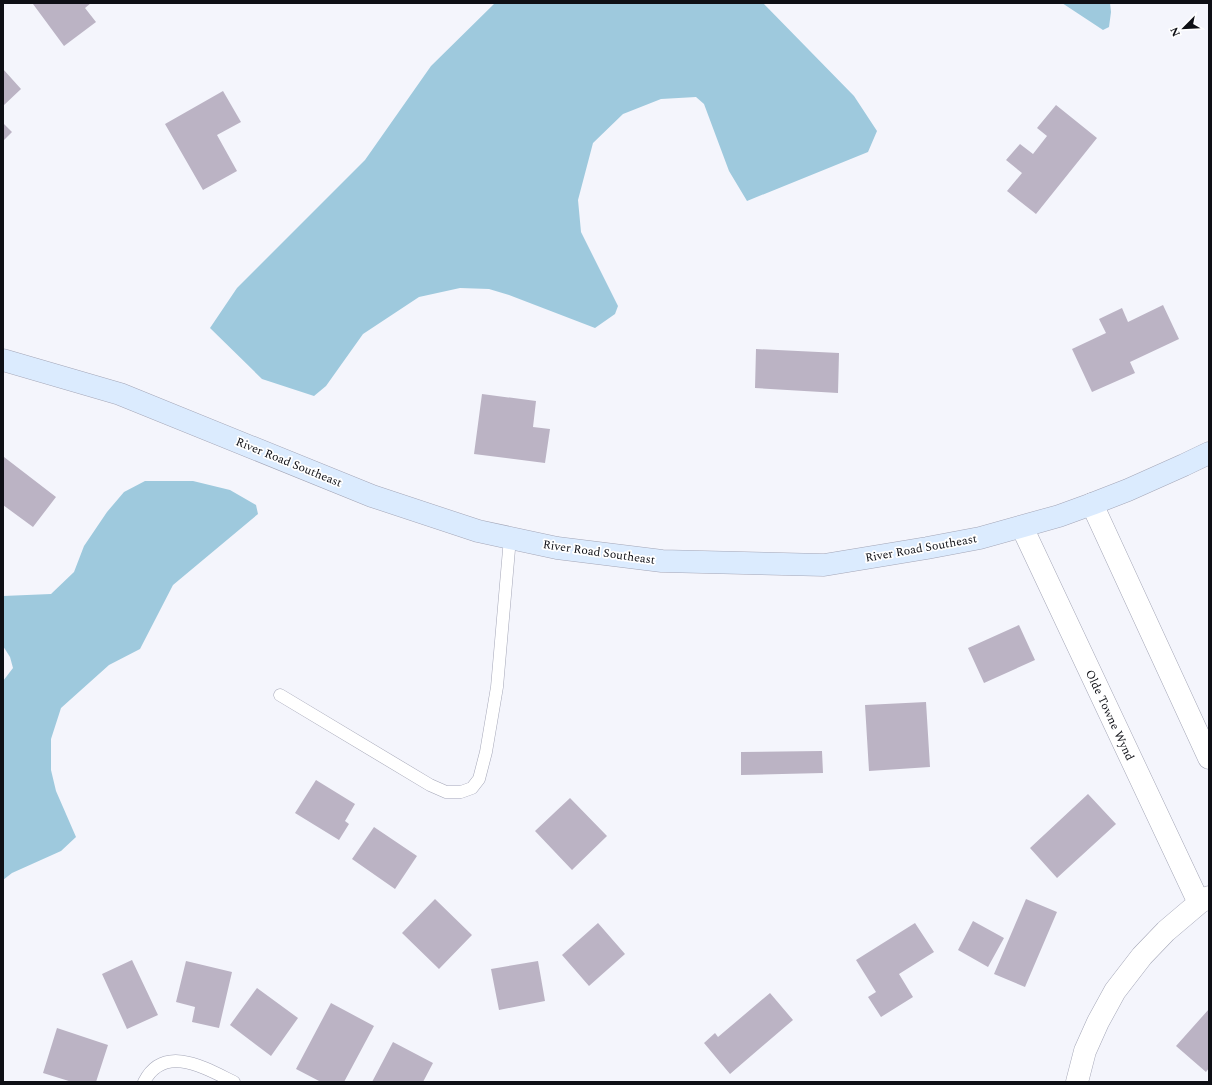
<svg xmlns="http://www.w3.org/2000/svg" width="1212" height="1085" font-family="Spectral,serif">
<rect width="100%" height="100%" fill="#f4f5fc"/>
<path fill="#9ec9dd" d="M495 3H763L854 96 877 131 868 152 747 201 729 171 704 104 696 97 661 99 623 114 593 143 578 200 581 232 618 306 615 314 595 328 509 295 489 289 460 288 419 297 363 334 326 386 314 396 262 379 210 328 237 288 365 160 431 66Z
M1062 3H1110L1111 12 1109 27 1103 30Z
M145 481H193L230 490 256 505 258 514 173 585 140 649 109 665 61 708 51 739V770L56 791 76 837 61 851 12 873 3 880V681L13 668 10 657 3 646V596L51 594 74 572 84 546 107 512 124 492Z"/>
<path fill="#bbb3c4" d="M34 3H91L85 8 96 22 64 46 33 4Z
M3 69 21 89 3 106Z
M223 91 241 122 217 135 237 171 203 190 165 124Z
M1056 105 1097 138 1036 214 1007 191 1022 173 1006 160 1020 144 1033 154 1047 136 1037 128Z
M3 123 12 132 3 141Z
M1163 305 1179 339 1130 362 1135 373 1092 392 1072 349 1106 333 1099 319 1122 308 1128 322Z
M756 349 839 353 838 393 755 388Z
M482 394 536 401 533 427 550 429 545 463 474 454Z
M4 457 56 497 33 527 3 505V459Z
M1019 625 1035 660 984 683 968 648Z
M926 702 930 767 869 771 865 705Z
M822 751 823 773 741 775V752Z
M316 780 355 804 345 821 349 824 339 840 295 813Z
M1088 794 1116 824 1057 878 1030 848Z
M570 798 607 836 572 870 535 831Z
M374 827 417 856 395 889 352 859Z
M435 899 472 935 439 969 402 933Z
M1026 899 1057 912 1025 987 994 974Z
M973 921 1004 938 988 967 958 950Z
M598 923 625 954 589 986 562 955Z
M915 923 934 952 899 974 913 997 881 1017 868 997 876 992 856 960Z
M132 960 158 1015 127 1029 102 974Z
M186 961 232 972 219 1028 192 1022 195 1007 176 1002Z
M538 961 545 1001 499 1010 491 969Z
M257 988 298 1018 271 1056 230 1025Z
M770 993 793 1020 730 1074 704 1043 715 1033 718 1037Z
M331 1003 374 1026 344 1082H321L296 1069Z
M1209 1009V1068L1206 1072 1176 1046Z
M57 1028 108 1045 96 1082H72L43 1073Z
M393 1042 433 1063 423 1082H372Z"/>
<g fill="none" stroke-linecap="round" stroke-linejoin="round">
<defs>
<path id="service" d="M280 695 430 785 446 792H461L472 788 479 779 486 752 497 687 510 538
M144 1082C164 1043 205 1068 234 1082"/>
<path id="minor" d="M1092 504 1209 758
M1022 527 1199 903
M1077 1082 1085 1051 1098 1022 1115 991 1142 956 1166 931 1199 903 1209 897"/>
<path id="secondary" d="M3 360 120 394 372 496 478 531 557 548 662 561 824 565 927 548 980 538 1059 516 1092 504 1128 490 1184 465 1209 453"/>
</defs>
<use href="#service" stroke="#a4a6b7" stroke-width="13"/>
<use href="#minor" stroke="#a4a6b7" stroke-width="23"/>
<use href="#secondary" stroke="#a4a6b7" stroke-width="23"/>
<use href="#service" stroke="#fff" stroke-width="12"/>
<use href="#minor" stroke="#fff" stroke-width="22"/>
<use href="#secondary" stroke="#dbebfe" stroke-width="22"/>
</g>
<g text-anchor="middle" stroke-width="3.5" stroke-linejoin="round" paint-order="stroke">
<g font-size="12" fill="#0e0f15" stroke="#fff">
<text transform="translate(289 462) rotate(22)" y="4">River Road Southeast</text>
<text transform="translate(921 548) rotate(-10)" y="4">River Road Southeast</text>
<text transform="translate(599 552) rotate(8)" y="4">River Road Southeast</text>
<text transform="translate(1110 715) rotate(65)" y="4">Olde Towne Wynd</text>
</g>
</g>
<rect width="1212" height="1085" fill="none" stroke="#0e0f15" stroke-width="8"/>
<g transform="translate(1184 28) rotate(246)" stroke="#ffffff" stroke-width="3" paint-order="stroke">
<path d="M0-3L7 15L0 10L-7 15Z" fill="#0e0f15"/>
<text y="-6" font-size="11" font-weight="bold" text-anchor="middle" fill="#0e0f15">N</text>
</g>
</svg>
